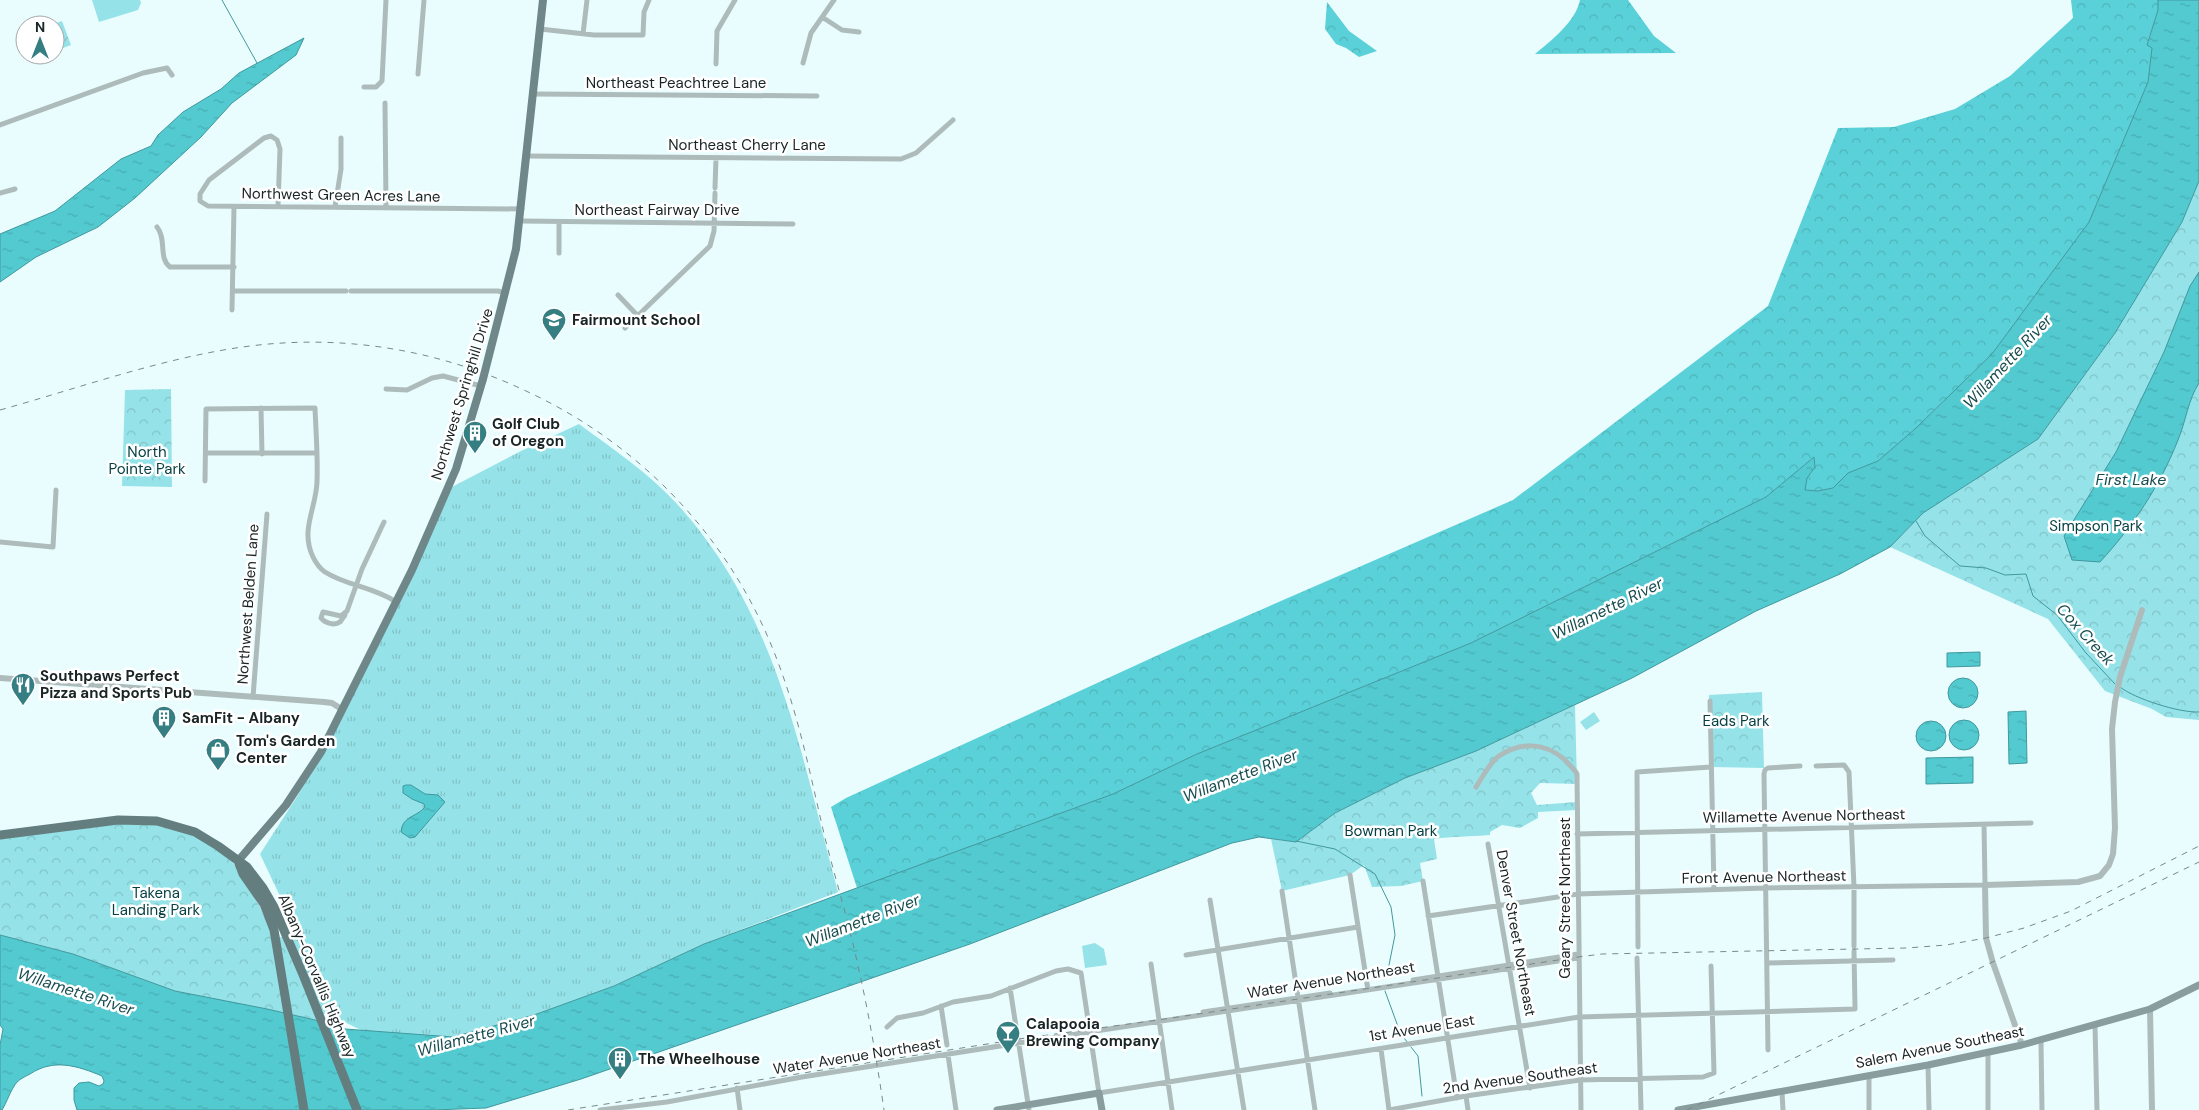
<svg xmlns="http://www.w3.org/2000/svg" width="2199" height="1110" font-family="'DM Sans',sans-serif">
<defs>
<pattern id="grass-tufts" width="24" height="20" patternUnits="userSpaceOnUse" patternTransform="scale(1.25)"><rect width="24" height="20" fill="#95e3e8"/><path d="M3 7l-1-3M5 7V3M7 7l1-3M15 17l-1-3M17 17v-4M19 17l1-3" fill="none" stroke="#80c3c7"/></pattern>
<pattern id="forest-crowns" width="20" height="18" patternUnits="userSpaceOnUse" patternTransform="scale(1.25)"><rect width="20" height="18" fill="#5ad1d8"/><path d="M2 6a3 3 0 1 1 6 0M12 15a3 3 0 1 1 6 0" fill="none" stroke="#4eb3b9"/></pattern>
<pattern id="park-crowns" width="20" height="18" patternUnits="userSpaceOnUse" patternTransform="scale(1.25)"><rect width="20" height="18" fill="#95e3e8"/><path d="M2 6a3 3 0 1 1 6 0M12 15a3 3 0 1 1 6 0" fill="none" stroke="#80c3c7"/></pattern>
<pattern id="water-ripples" width="26" height="14" patternUnits="userSpaceOnUse" patternTransform="scale(1.25)"><rect width="26" height="14" fill="#52cad0"/><path d="M2 4q2-2 4 0t4 0M15 11q2-2 4 0t4 0" fill="none" stroke="#47adb2"/></pattern>
</defs>
<rect width="100%" height="100%" fill="#eafdfe"/>
<path fill="url(#grass-tufts)" d="M579 424C613 449 650 474 678 505 779 617 800 752 838 892L704 944 614 986 534 1015 453 1037 363 1031 326 1013 298 934 260 854 298 795 332 731 448 489 521 451Z"/>
<path fill="url(#forest-crowns)" d="M1580 0H1628L1654 36 1676 53 1535 54C1551 41 1576 21 1580 0Z
M2071 0H2158V10L2147 44 2152 48 2148 82 2089 222 1992 354 1916 428 1878 461 1848 473 1833 488 1818 491 1804 490 1807 478 1815 467 1814 457 1766 497 1471 643 1197 754 1113 794 857 888 831 807 846 798 1180 645 1513 500 1768 306 1838 128 1894 127 1955 109 2010 76 2073 18Z
M1327 2 1349 31 1377 51 1359 57 1346 48 1336 44 1325 29Z"/>
<path fill="url(#park-crowns)" d="M62 21 71 45 55 51V25H51Z
M2199 181V720L2166 717 2152 709 2105 691 2048 619 1890 547 1923 513 2038 439 2115 333 2182 222Z
M171 389 172 487 122 486 125 390Z
M1762 692 1764 768 1711 767 1709 695Z
M1575 705 1577 784 1540 783 1531 793 1537 805 1577 802V810L1538 812V818L1520 828 1502 825 1490 832V835C1470 837 1453 836 1434 839L1437 859 1420 863 1423 881 1401 886 1372 887 1364 865 1350 875 1282 891 1271 839 1296 842 1335 813 1405 778 1476 751Z
M118 820C136 822 171 823 186 828 235 845 254 896 275 938L298 934 326 1013 315 1020 175 991 73 954 0 935V835Z"/>
<path fill="#95e3e8" d="M92 0H140L141 3 138 10 99 22Z
M1594 712 1600 721 1586 730 1580 722Z
M1095 943 1104 949 1107 965 1085 968 1082 946Z"/>
<path fill="url(#water-ripples)" stroke="#41989d" d="M2158 0H2199V181L2182 222 2115 333 2038 439 1923 513 1890 547 1840 574 1756 611 1632 678 1476 751 1405 778 1335 813 1296 842 1259 837 1232 843 970 944 581 1079 486 1108 433 1110H77L74 1100V1088L79 1083 89 1082 99 1086 103 1084 104 1081 102 1076C78 1066 54 1058 30 1074 26 1076 20 1079 17 1082 11 1089 7 1102 2 1110H0V1045L3 1029 0 1025V935L73 954 175 991 267 1009 315 1020 345 1029 453 1037 534 1015 614 986 704 944 1113 794 1197 754 1471 643 1766 497 1814 457 1815 467 1807 478 1805 490 1818 491 1833 488 1848 473 1878 461 1916 428 1992 354 2089 222 2148 82 2152 48 2147 45 2158 10Z
M304 38 296 55 232 103 201 137 135 198 98 227 36 257 0 282V234L55 211 121 159 151 146 158 135 183 112 221 89 239 73Z
M2199 272V383C2188 400 2186 421 2178 440 2160 486 2133 526 2100 562L2072 560 2064 536 2116 452 2164 352 2190 286Z
M1980 652V666L1947 667V653Z
M1948 693a15 15 0 1 1 30 0a15 15 0 1 1-30 0Z
M2026 711 2027 763 2009 764 2008 712Z
M1949 735a15 15 0 1 1 30 0a15 15 0 1 1-30 0Z
M1916 736a15 15 0 1 1 30 0a15 15 0 1 1-30 0Z
M1973 757V783L1926 784V758Z
M406 785H411L425 794 438 795 445 802 415 837 410 838 401 832C402 816 417 817 425 807L424 804 412 799 403 793V786Z"/>
<g fill="none" stroke-linecap="round" stroke-linejoin="round">
<path stroke="#41989d" stroke-width="1" d="M222 0 257 63
M1916 521 1925 536 1960 566 1986 568 2005 575 2026 574 2033 596 2057 615 2086 653 2115 684
M2120 687C2135 699 2180 713 2199 712
M1296 841 1335 849 1375 874 1391 907 1395 935 1387 975
M1385 991 1400 1032 1407 1042
M1411 1047 1418 1056 1422 1096"/>
<path stroke="#aebbbb" stroke-width="5" d="M822 17 842 30 859 32
M540 29 594 35H643L644 12 649 0
M583 34 587 0
M803 63 811 33 834 0
M716 64 717 31 735 0
M418 74 424 0
M364 87H376L382 81 386 0
M534 94 817 96
M385 103 386 207
M0 125 143 73 167 68 172 75
M527 156 901 159 916 153 953 120
M715 188 716 158
M0 193 15 189
M278 206 280 149 277 140 271 136 264 138 209 180 200 194V201L208 206 522 209
M335 207 341 169V138
M521 221 793 224
M157 227C167 239 158 258 170 267H234
M559 253V222
M234 291H346
M351 291H498L506 293
M618 295 638 316
M232 310 234 207
M625 328 710 246 714 231 715 193
M386 389 407 390 432 378 443 376 481 386
M261 408 262 454
M206 453H317
M205 481 206 409 315 408C316 433 318 457 317 482 316 509 300 530 313 557 316 563 319 568 325 572 347 586 374 587 396 602
M0 542 53 547 56 490
M345 615 340 622C334 626 325 623 321 618L323 612 341 616 347 611 362 569 384 522
M253 697 267 514
M1710 701 1714 889
M1816 766 1844 765 1849 772 1854 887V946
M1476 787C1482 778 1490 762 1499 756 1520 742 1544 742 1564 759 1568 764 1574 768 1577 774L1581 1110
M1577 834 2031 823
M1488 844 1530 1088
M1350 875 1368 990
M1423 881 1457 1098
M1282 891 1315 1110
M1210 900 1244 1110
M1428 916 1578 894 1765 888 1985 885 1984 824
M1638 947 1637 772 1711 767
M1186 955 1358 927
M1637 958 1641 1109
M1767 963 1893 960
M1151 964 1172 1110
M1413 980 1578 954
M1010 988 1029 1110
M941 1006 947 1045
M1203 1012 1330 993
M2095 1026 2097 1110
M887 1027 897 1018 923 1013 953 1002 991 996 1056 971 1068 969 1081 973 1099 1093 1579 1017 1855 1009 1854 951
M2041 1041 2042 1110
M1381 1049 1389 1110
M1768 1050 1764 774 1765 770 1768 768 1800 766
M1988 1053V1110
M948 1055 956 1110
M1928 1065 1929 1110
M1869 1076V1110
M737 1088 740 1110
M1782 1092 1783 1110
M1466 1096 1468 1110
M600 1110 667 1102 802 1077 1089 1032 1578 958
M1389 1110 1466 1096 1580 1080 1703 1077 1714 1073 1711 966"/>
<path stroke="#aebbbb" stroke-width="6" d="M0 678 324 702 332 703 343 710
M2150 1009 2152 1110
M2022 1045 1993 963 1986 938 1985 885 2078 882 2100 876 2109 865 2113 854 2115 828 2112 729 2115 702 2120 677 2142 610"/>
<path stroke="#899d9e" stroke-width="7" d="M997 1110 1099 1093 1102 1110
M1678 1110 1928 1065 2022 1045 2150 1009 2199 985"/>
<path stroke="#6f8788" stroke-width="8" d="M238 861 286 805 321 752 412 570 456 469 483 379 516 249 543 0"/>
<path stroke="#647e7f" stroke-width="9" d="M0 835 118 820 157 821 195 832 218 846 247 867 263 888 274 907 304 977 357 1110
M238 861 243 874 264 904 274 930 304 1110"/>
<path stroke="#798889" stroke-width="1" stroke-dasharray="6 6" stroke-linecap="butt" d="M0 410C90 385 190 348 283 343 367 338 450 355 526 391 641 444 731 539 776 657 799 716 811 778 825 838 836 881 849 923 858 966 869 1014 877 1062 884 1110
M568 1110 1019 1039 1158 1020 1578 957 1602 954 1907 948 1946 945 1986 938 2024 928 2071 911 2199 846
M1687 1110 2199 862"/>
</g>
<defs>
<symbol id="school-pin" viewBox="-11 -11 22 30"><path d="M0 17L-7.5 6A9.5 9.5 0 1 1 7.5 6Z" fill="#357e82" stroke="#fff"/><path d="M0-5L7-2L0 1L-7-2ZM-4 1L0 2.5L4 1V4Q0 6-4 4Z" fill="#fff"/></symbol>
<symbol id="building-pin" viewBox="-11 -11 22 30"><path d="M0 17L-7.5 6A9.5 9.5 0 1 1 7.5 6Z" fill="#357e82" stroke="#fff"/><path d="M-4-6H4V6H1V3H-1V6H-4ZM-2.5-4.3h1.7v1.8h-1.7ZM.8-4.3h1.7v1.8H.8ZM-2.5-1h1.7V.8h-1.7ZM.8-1h1.7V.8H.8Z" fill="#fff"/></symbol>
<symbol id="restaurant-pin" viewBox="-11 -11 22 30"><path d="M0 17L-7.5 6A9.5 9.5 0 1 1 7.5 6Z" fill="#357e82" stroke="#fff"/><path d="M-5-6h1v4h1v-4h1v4h1v-4h1v5L-1.5 .5V6h-2V.5L-5-1ZM5-6V6H3V1.5H1.5Q1.5-4 5-6Z" fill="#fff"/></symbol>
<symbol id="shop-pin" viewBox="-11 -11 22 30"><path d="M0 17L-7.5 6A9.5 9.5 0 1 1 7.5 6Z" fill="#357e82" stroke="#fff"/><path d="M-5-2.5h2.3a2.7 3.5 0 0 1 5.4 0H5L5.5 6h-11ZM-1.5-2.5h3a1.5 2.3 0 0 0-3 0Z" fill="#fff"/></symbol>
<symbol id="bar-pin" viewBox="-11 -11 22 30"><path d="M0 17L-7.5 6A9.5 9.5 0 1 1 7.5 6Z" fill="#357e82" stroke="#fff"/><path d="M-6-5H6L.8 .8V4.5H3.5V6h-7V4.5H-.8V.8Z" fill="#fff"/></symbol>
</defs>
<g fill-rule="evenodd">
<use href="#school-pin" x="540" y="306" width="28" height="38"/>
<use href="#building-pin" x="461" y="419" width="28" height="38"/>
<use href="#restaurant-pin" x="9" y="671" width="28" height="38"/>
<use href="#building-pin" x="150" y="704" width="28" height="38"/>
<use href="#shop-pin" x="204" y="736" width="28" height="38"/>
<use href="#bar-pin" x="994" y="1019" width="28" height="38"/>
<use href="#building-pin" x="606" y="1045" width="28" height="38"/>
</g>
<g text-anchor="middle" stroke-width="5" stroke-linejoin="round" paint-order="stroke">
<g font-size="15" fill="#192425" stroke="#fff">
<text x="676" y="88">Northeast Peachtree Lane</text>
<text x="747" y="150">Northeast Cherry Lane</text>
<text transform="translate(341 195) rotate(1)" y="5">Northwest Green Acres Lane</text>
<text x="657" y="215">Northeast Fairway Drive</text>
<text transform="translate(462 394) rotate(-73)" y="5">Northwest Springhill Drive</text>
<text transform="translate(248 604) rotate(-86)" y="5">Northwest Belden Lane</text>
<text transform="translate(1804 816) rotate(-1)" y="5">Willamette Avenue Northeast</text>
<text transform="translate(1764 877) rotate(-1)" y="5">Front Avenue Northeast</text>
<text transform="translate(1565 898) rotate(-90)" y="5">Geary Street Northeast</text>
<text transform="translate(1516 933) rotate(80)" y="5">Denver Street Northeast</text>
<text transform="translate(317 976) rotate(67)" y="5">Albany-Corvallis Highway</text>
<text transform="translate(1331 980) rotate(-9)" y="5">Water Avenue Northeast</text>
<text transform="translate(1422 1028) rotate(-9)" y="5">1st Avenue East</text>
<text transform="translate(1940 1047) rotate(-11)" y="5">Salem Avenue Southeast</text>
<text transform="translate(857 1056) rotate(-9)" y="5">Water Avenue Northeast</text>
<text transform="translate(1520 1078) rotate(-8)" y="5">2nd Avenue Southeast</text>
</g>
<g font-size="15" font-weight="bold" fill="#192425" stroke="#fff" text-anchor="start">
<text x="572" y="325">Fairmount School</text>
<text x="492" y="429">Golf Club<tspan x="492" dy="17">of Oregon</tspan></text>
<text x="40" y="681">Southpaws Perfect<tspan x="40" dy="17">Pizza and Sports Pub</tspan></text>
<text x="182" y="723">SamFit - Albany</text>
<text x="236" y="746">Tom's Garden<tspan x="236" dy="17">Center</tspan></text>
<text x="1026" y="1029">Calapooia<tspan x="1026" dy="17">Brewing Company</tspan></text>
<text x="638" y="1064">The Wheelhouse</text>
</g>
<g font-size="15" fill="#084144" stroke="#fff">
<text x="147" y="457">North<tspan x="147" dy="17">Pointe Park</tspan></text>
<text x="2096" y="531">Simpson Park</text>
<text x="1736" y="726">Eads Park</text>
<text x="1391" y="836">Bowman Park</text>
<text x="156" y="898">Takena<tspan x="156" dy="17">Landing Park</tspan></text>
</g>
<g font-size="16" font-style="italic" fill="#184d50" stroke="#fff">
<text transform="translate(2007 361) rotate(-47)" y="6">Willamette River</text>
<text x="2131" y="485">First Lake</text>
<text transform="translate(1607 608) rotate(-26)" y="6">Willamette River</text>
<text transform="translate(2086 634) rotate(48)" y="6">Cox Creek</text>
<text transform="translate(1240 775) rotate(-21)" y="6">Willamette River</text>
<text transform="translate(862 920) rotate(-21)" y="6">Willamette River</text>
<text transform="translate(76 991) rotate(18)" y="6">Willamette River</text>
<text transform="translate(476 1035) rotate(-15)" y="6">Willamette River</text>
</g>
</g>
<g transform="translate(40 40)"><circle r="24" fill="#ffffff" stroke="#a3a7a8"/>
<path d="M0-4L9 19L0 12L-9 19Z" fill="#357e82"/>
<text y="-8" font-size="14" font-weight="bold" text-anchor="middle" fill="#192425">N</text>
</g>
</svg>
